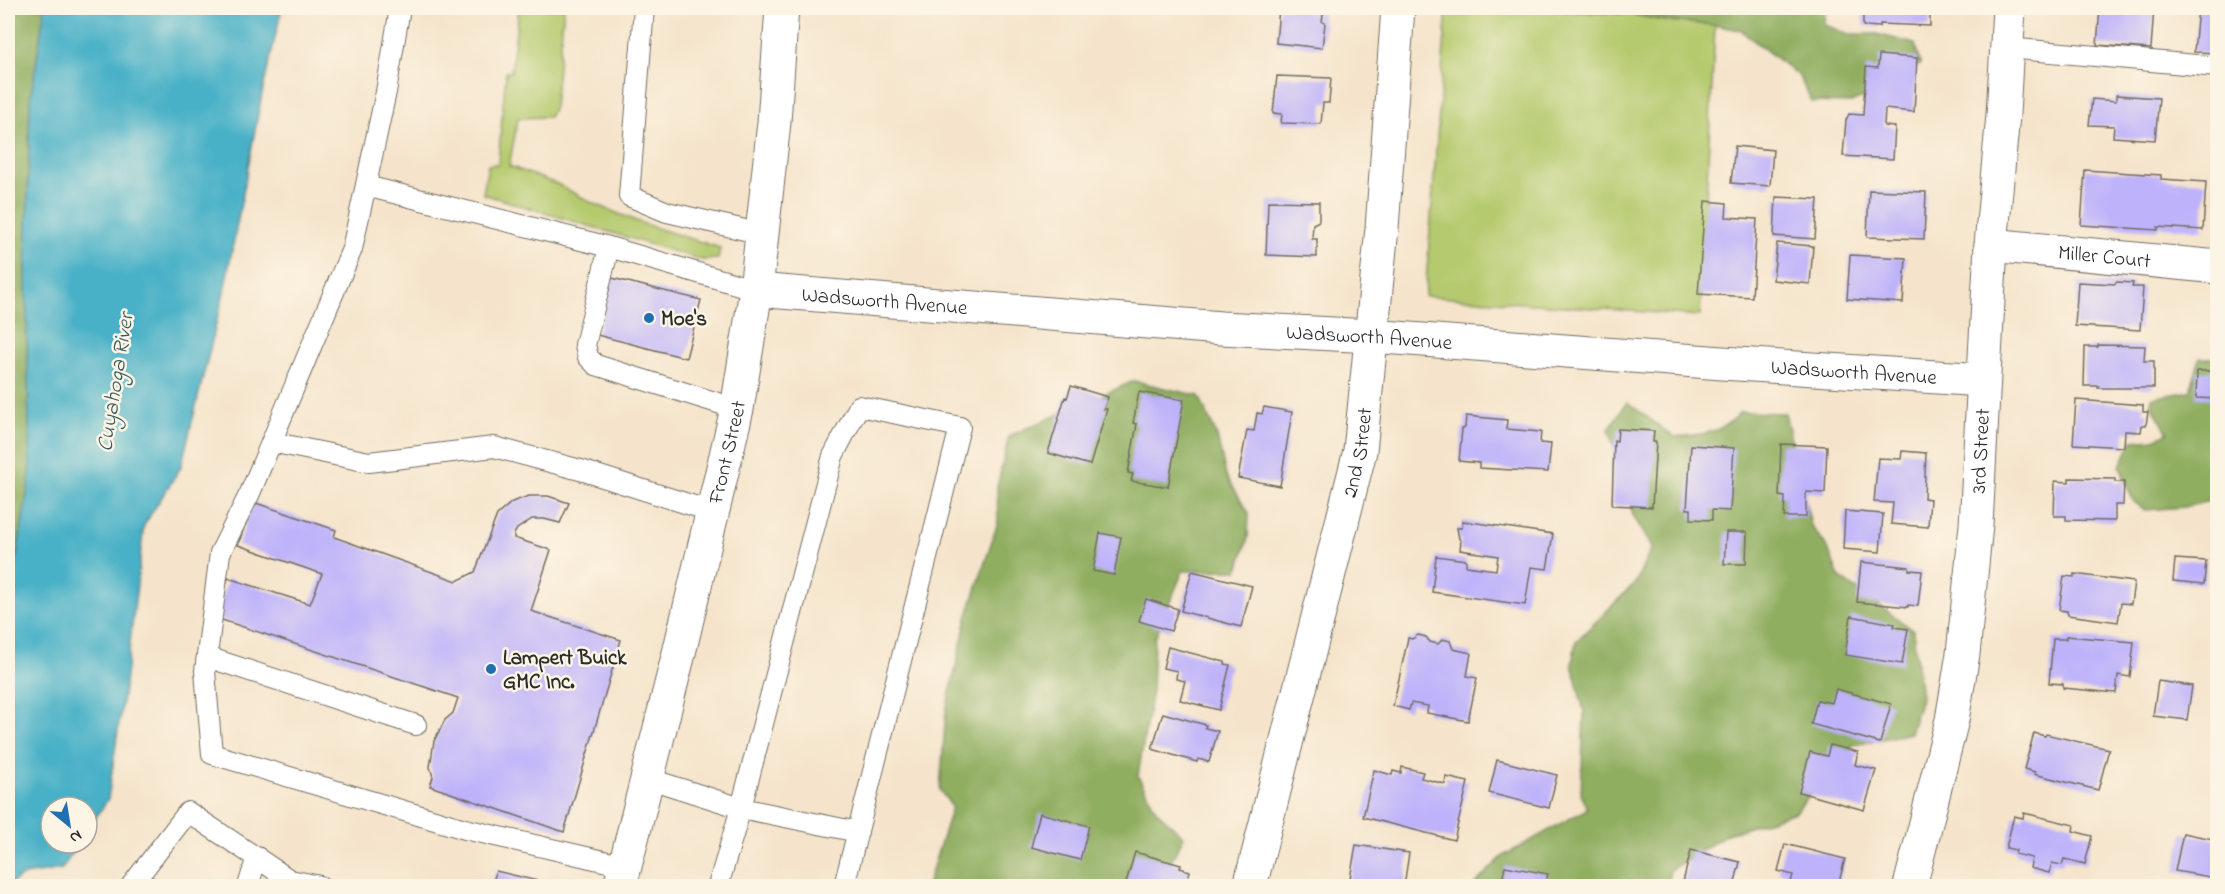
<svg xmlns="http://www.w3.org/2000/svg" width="2225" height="894" font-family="'Indie Flower',sans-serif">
<rect width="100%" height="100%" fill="#fcf5e5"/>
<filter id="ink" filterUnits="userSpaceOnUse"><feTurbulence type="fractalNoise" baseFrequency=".0167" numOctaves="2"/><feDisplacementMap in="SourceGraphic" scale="12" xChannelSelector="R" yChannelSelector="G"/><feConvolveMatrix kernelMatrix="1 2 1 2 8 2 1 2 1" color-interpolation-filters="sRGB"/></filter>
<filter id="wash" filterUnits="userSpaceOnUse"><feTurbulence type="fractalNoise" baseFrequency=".008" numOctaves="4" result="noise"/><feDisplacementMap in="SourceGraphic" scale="24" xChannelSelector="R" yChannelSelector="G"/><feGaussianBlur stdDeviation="1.35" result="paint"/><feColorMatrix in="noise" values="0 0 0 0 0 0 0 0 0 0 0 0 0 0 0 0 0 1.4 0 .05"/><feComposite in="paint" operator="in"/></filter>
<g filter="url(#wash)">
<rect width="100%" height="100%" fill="#f5e4cb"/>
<path fill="#b5ca6e" stroke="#707a4c" stroke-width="1.5" d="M519 8H564L554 107 549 117 518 118 509 166 559 185 592 203 641 223 720 248 718 259 702 260 483 194 488 165 498 164 506 72H511Z
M1447 8H1540L1579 12 1630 14 1666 21 1715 25 1700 316 1425 296Z"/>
<path fill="#90ae61" stroke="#5e6c46" stroke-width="1.5" d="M8 8H45L30 102 26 279 30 476 11 592 8 600Z
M1540 8H1825L1824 24 1846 34H1877L1915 44 1920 64 1894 84 1851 103 1812 102 1798 75 1740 30 1715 25 1665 21 1630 14 1579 12Z
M2200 358H2217V479L2209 501 2185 507 2145 510 2133 501 2120 466 2132 441 2154 439 2168 433 2151 404 2152 398 2190 391Z
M1134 381 1199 396 1217 436 1226 476 1249 513 1248 538 1238 570 1183 571 1154 640 1152 690 1138 776 1156 810 1184 837 1157 886H927L952 807 940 790 946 710 967 618 998 522 997 487 1009 436Z
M1627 402 1674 437C1702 434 1720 435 1740 412L1785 413 1811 526 1828 548 1839 577 1913 630 1921 698 1910 733 1853 745 1795 812 1727 834 1670 870 1668 886H1473L1503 856 1587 809 1581 794 1584 712 1572 664 1576 641 1636 582 1652 547 1633 515 1609 429Z"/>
<path fill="#49b1c7" stroke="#3a6e79" stroke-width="1.5" d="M45 8H282L263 89 224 292 181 467 144 525 127 669 108 799 87 831V807H51V843H79L62 869 24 875 8 886V600L11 592 30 476 26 279 30 102Z"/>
<g id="blocks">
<path fill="#beb2fa" d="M1279 8H1324L1322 22 1325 23 1322 48 1276 43Z
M1863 8H1930V26L1880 24V27L1863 26Z
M2100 8H2154L2151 49 2097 45Z
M2198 8H2218V53L2194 52Z
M1879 55 1917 58 1914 112 1885 109 1884 126 1895 127 1893 159 1843 156 1846 120 1849 114 1863 115 1866 67 1878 68Z
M1277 76 1331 78 1329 103H1323L1321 124 1281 123 1282 114 1273 113Z
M2116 95 2159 98 2155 140 2113 137 2114 126 2089 125 2092 99 2116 101Z
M1735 146 1773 150 1770 186 1731 183Z
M2085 170 2161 175V179L2206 182 2203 230 2158 227V230L2081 225Z
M1869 190 1926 192 1924 239 1867 237Z
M1776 197 1818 199 1815 239 1774 236Z
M1268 201 1319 202V221L1313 224 1312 239H1317V257L1266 255Z
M1705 201 1727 203 1726 217 1757 219 1752 297 1698 294Z
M1777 243 1813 246 1810 284 1773 280Z
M1850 255 1906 258 1903 303 1847 299Z
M612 278 701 300 686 358 597 335Z
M2078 282 2115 284 2116 282 2133 283 2132 287H2143L2140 330 2075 326Z
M2098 345 2145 346 2144 361H2154V388H2098L2099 386H2084L2085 347H2098Z
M2197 371H2218V399L2196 398Z
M1071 386 1108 397 1104 409H1107L1090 465 1048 453 1065 397 1067 398Z
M1139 392 1184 400 1168 487 1131 481 1133 474 1128 473 1137 424 1133 423Z
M2076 400 2143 405V412H2148L2146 425H2142L2141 432 2125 431 2124 447 2073 444Z
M1264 407 1292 412 1280 486 1238 478 1247 430 1254 431 1257 413 1262 414Z
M1466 416 1507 420 1506 429 1541 432 1540 443 1551 444 1548 472 1479 468V463L1459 461 1462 429 1465 428Z
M1618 429 1654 431 1653 442H1656L1652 507 1612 505 1614 440 1617 441Z
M1781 444 1827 446 1825 493 1806 492V517H1784L1785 497 1779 496Z
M1691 445 1734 448 1730 511 1712 510V520L1691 519V509H1687Z
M1902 451 1926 453 1924 498 1930 499 1928 527 1891 524 1893 503 1874 502 1878 458 1901 459Z
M2069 478 2115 479V482H2124L2123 505H2115V521L2066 520V516H2054L2055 481 2069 482Z
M529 496H548L569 503 560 523 544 519H532L517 529 514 534V538L551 550 531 611 621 640 564 832 430 786 433 777 430 767 434 741 445 720 453 713 458 698 216 618 228 578 310 604 322 574 238 545 253 502 336 530 334 537 457 581 475 572 497 515 512 502Z
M1845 511 1883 514 1880 552 1843 549Z
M1463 521 1553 534 1547 569 1531 567 1525 605 1432 592 1436 556 1466 560V566L1496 570 1498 556 1460 550 1461 540 1459 539 1457 528H1462Z
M1726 532H1747L1746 564H1724Z
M1100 533 1121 537 1114 575 1093 571Z
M2175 559 2206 561 2204 584 2173 581Z
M1861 562 1909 567V570L1922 571 1918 606 1908 605V607L1857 602Z
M1192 571 1252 586 1241 627 1181 611Z
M2074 574 2134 582 2131 604 2121 603 2118 622 2068 615 2067 611 2059 610 2064 576 2074 577Z
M1146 599 1178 609 1171 631 1139 621Z
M1851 616 1895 624 1894 627 1908 629 1902 664 1845 655Z
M1418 635 1426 637 1430 642 1438 644 1443 639 1450 641 1453 649 1471 653 1467 676 1477 678 1468 721 1427 713 1428 706 1411 703 1409 710 1393 706 1408 638 1412 639Z
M2066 636 2134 642 2130 677 2118 675 2116 693 2063 688V684L2049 683 2053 639H2066Z
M1168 647 1225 662V664L1230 665 1219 710 1180 700 1185 681 1176 679 1177 671 1163 668Z
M2158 681 2192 686 2187 720 2153 716Z
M1836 689 1891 704 1880 743 1811 724 1817 700 1832 703Z
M1163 713 1206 725 1205 728 1218 731 1209 762 1198 759 1197 762 1152 749Z
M2034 733 2045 736 2046 734 2109 749 2098 790 2034 774 2035 772 2024 769Z
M1830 745 1858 752 1855 765 1876 770 1864 810 1799 792 1810 752 1827 756Z
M1497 760 1557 775 1549 808 1489 793Z
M1402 767 1423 772 1421 778 1445 784 1446 777 1468 782 1454 840 1363 817 1374 770 1392 775 1393 771 1401 773Z
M1040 813 1089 826 1080 860 1031 847Z
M2024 813 2074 825 2073 831 2092 836 2085 864 2064 859 2062 865 2052 863 2049 873 2030 868 2032 858 2015 854 2016 850 2006 848 2014 816 2023 818Z
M2183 833 2218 840V866L2215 878 2175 871Z
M1785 844 1845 859 1838 886H1790L1793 875 1778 871Z
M1356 845 1409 853 1404 886H1366L1349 884Z
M1691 850 1740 862 1734 886H1682Z
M1135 852 1181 865 1180 868 1190 871 1186 886H1125Z
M1505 866 1548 874 1545 886H1501Z
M496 871 538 881 537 886H492Z
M148 876 178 886H145Z"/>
</g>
</g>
<g filter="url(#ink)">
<use href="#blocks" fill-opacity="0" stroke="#726c63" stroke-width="1.5"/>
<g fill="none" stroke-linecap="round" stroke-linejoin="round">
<defs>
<path id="service" d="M400 8 386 92 352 249 250 493 220 553 205 671 212 754 465 829 625 866
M644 8 629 196 667 212 762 234
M2007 48 2218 67
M366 186 609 247 756 290
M609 247 585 345 588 357 596 365 737 409
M271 442 369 462 494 447 584 471 713 512
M207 657 416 725
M647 778 741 808 833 456 859 406 960 427 844 886
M131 886 188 812 290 880 320 886
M248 886 257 857
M718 886 741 808 858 832"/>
<g id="minor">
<path id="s1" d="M1991 245 2218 267"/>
<path id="s2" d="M756 290 1221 328 1371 336 1722 363 1983 380"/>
<path id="s3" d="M1910 886 1952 720 1963 654 1976 525 1991 245 2003 115 2009 8"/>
</g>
<g id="secondary">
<path id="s4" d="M620 886 679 653 737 409 756 290 774 122 782 8"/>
<path id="s5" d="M1250 886 1360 451 1382 228 1398 8"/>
</g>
</defs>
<use href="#service" stroke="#726c63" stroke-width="22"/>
<use href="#minor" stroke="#726c63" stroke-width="35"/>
<use href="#secondary" stroke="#726c63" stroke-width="35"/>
<use href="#service" stroke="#fff" stroke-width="20"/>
<use href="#minor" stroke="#fff" stroke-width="33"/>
<use href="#secondary" stroke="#fff" stroke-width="33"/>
</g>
</g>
<g fill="#1f6fb2" stroke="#fcf5e5" stroke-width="2">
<circle cx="649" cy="318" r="6"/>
<circle cx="491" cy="669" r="6"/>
</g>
<g text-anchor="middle" stroke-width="5" stroke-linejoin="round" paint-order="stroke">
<g font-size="21" fill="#2b2b2b" stroke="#fcf5e5">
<text dy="7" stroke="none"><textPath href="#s1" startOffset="114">Miller Court</textPath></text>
<text dy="7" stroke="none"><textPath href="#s2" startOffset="129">Wadsworth Avenue</textPath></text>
<text dy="7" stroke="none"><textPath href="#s2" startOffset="615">Wadsworth Avenue</textPath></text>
<text dy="7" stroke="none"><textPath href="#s2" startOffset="1101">Wadsworth Avenue</textPath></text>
<text dy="7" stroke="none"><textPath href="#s3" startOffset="442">3rd Street</textPath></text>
<text dy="7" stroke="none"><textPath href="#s4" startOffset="447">Front Street</textPath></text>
<text dy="7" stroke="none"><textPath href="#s5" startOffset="447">2nd Street</textPath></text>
</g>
<g font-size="21" font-weight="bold" fill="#2b2b2b" stroke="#fcf5e5" text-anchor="start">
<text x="661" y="325">Moe's</text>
<text x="503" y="664">Lampert Buick<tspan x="503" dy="24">GMC Inc.</tspan></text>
</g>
<g font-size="22" font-style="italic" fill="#365a62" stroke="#fcf5e5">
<text transform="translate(114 382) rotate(-81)" y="8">Cuyahoga River</text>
</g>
</g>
<rect width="2225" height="894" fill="none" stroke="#fcf5e5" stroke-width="30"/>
<g transform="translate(69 825) rotate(150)"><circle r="28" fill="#fcf5e5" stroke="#a8a49b" stroke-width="1.5"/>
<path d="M0-4.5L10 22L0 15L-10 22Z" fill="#1f6fb2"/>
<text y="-9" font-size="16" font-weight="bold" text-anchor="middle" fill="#2b2b2b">N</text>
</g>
</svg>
